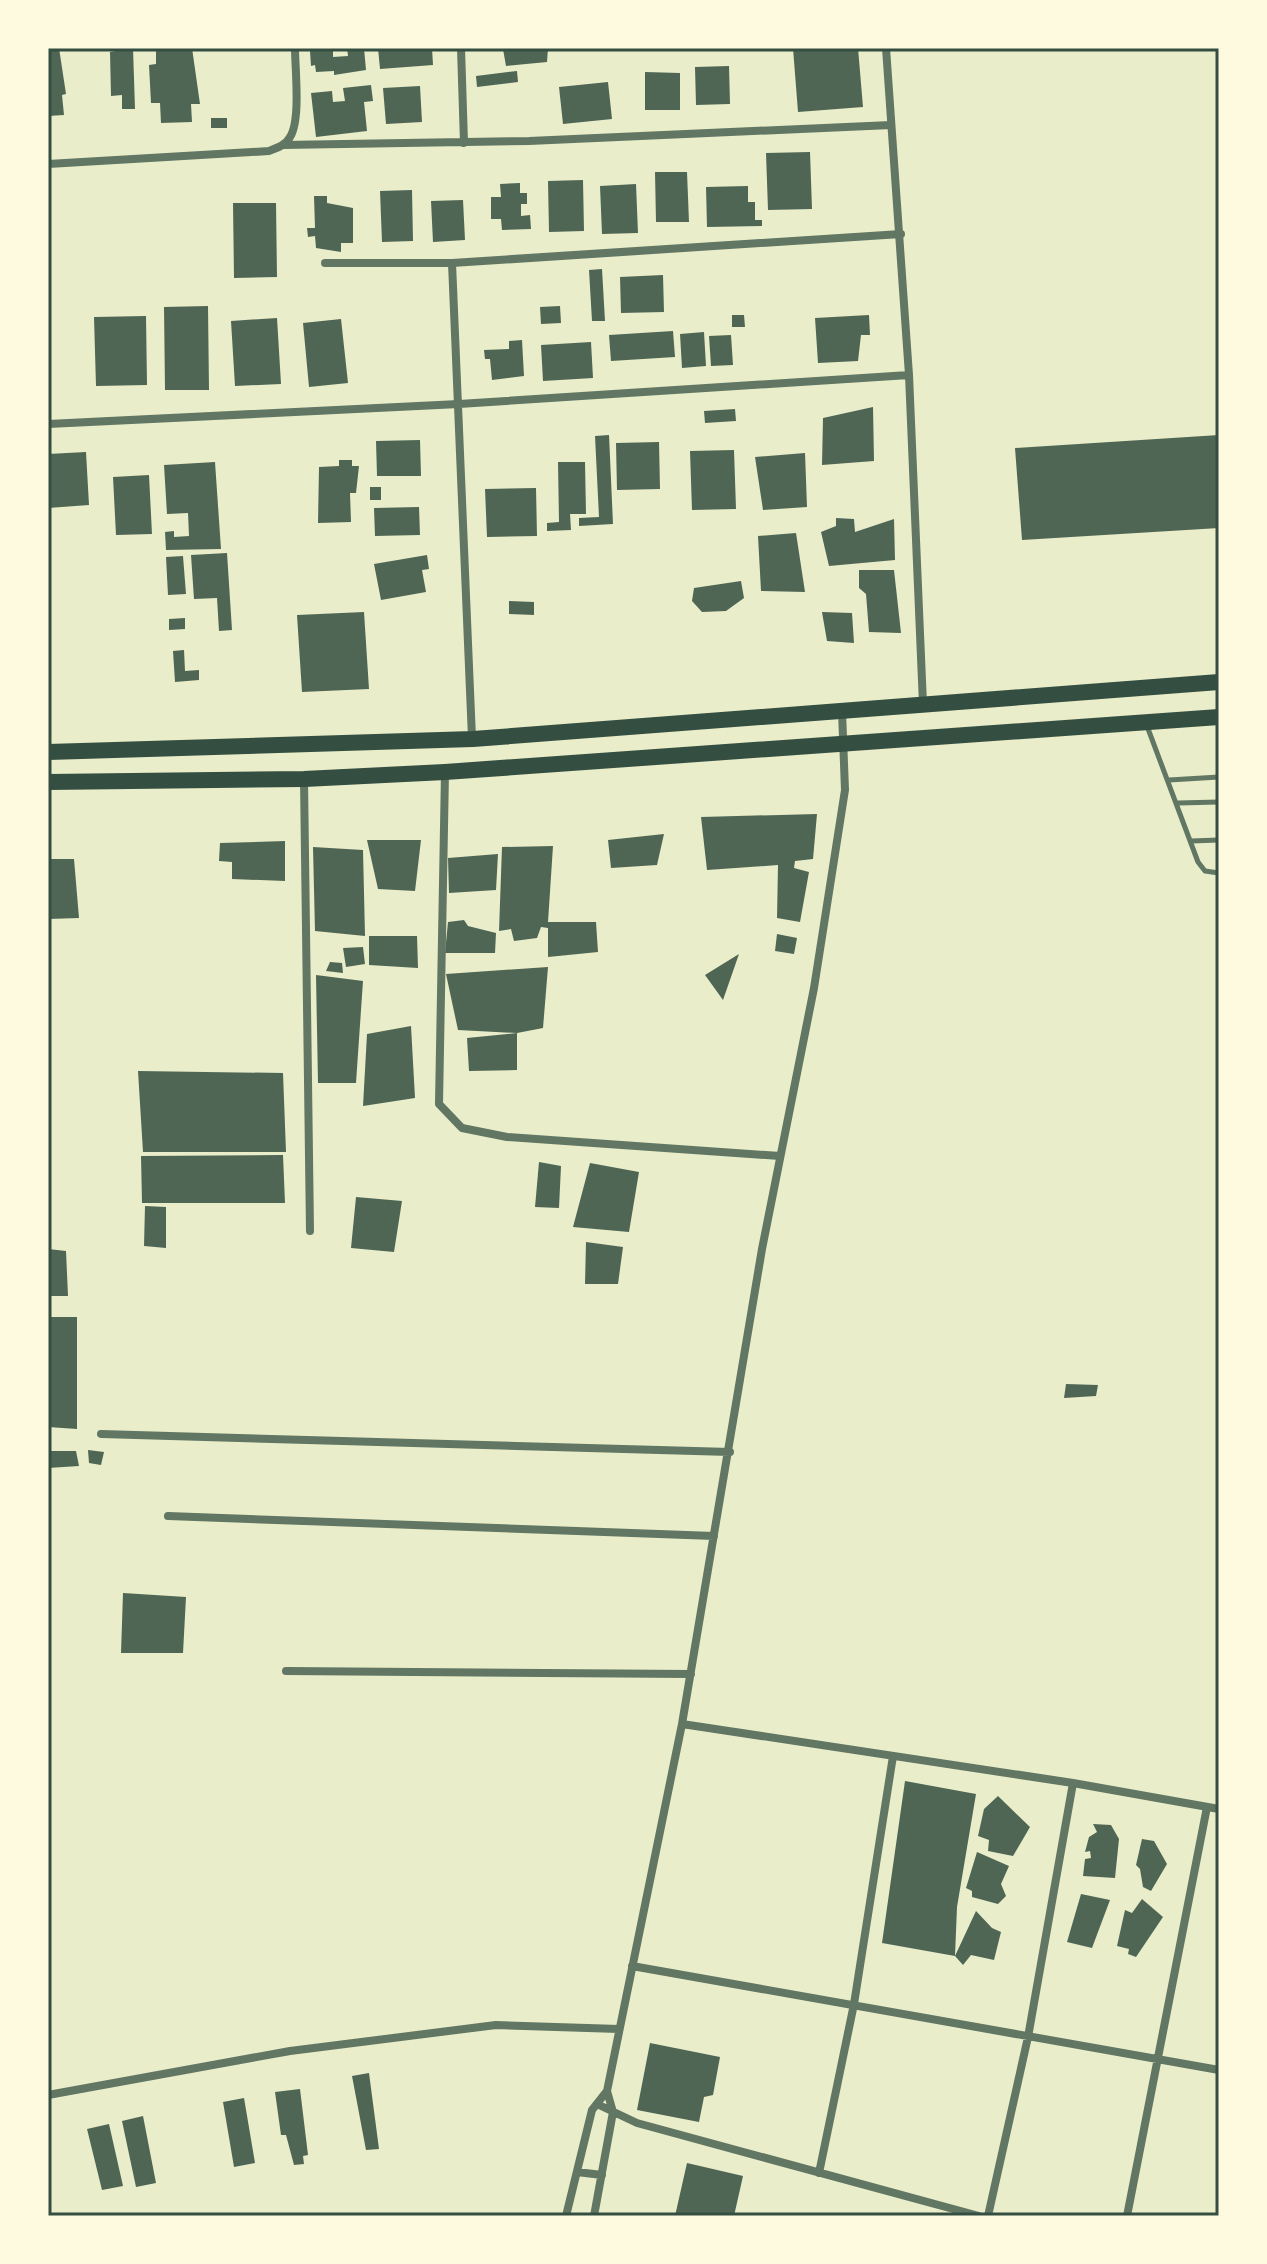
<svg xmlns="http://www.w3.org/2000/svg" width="1267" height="2264" font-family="Arial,sans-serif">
<rect width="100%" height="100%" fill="#e9edc9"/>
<path fill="#4f6655" d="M59 48 66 94 62 95 64 115 48 116V49Z
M133 48 135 109H122V95L111 96 110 52Z
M192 48 200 104H191L192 122 161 123 160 103H151L149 65 156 64V50Z
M314 48H333V57L348 56 347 48H364L366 70 334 75V71L316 72 315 65 311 66 310 51Z
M378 48H432L433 65 380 69Z
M548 48 547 62 506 66 503 49Z
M793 48H858L863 107 798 112Z
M729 66 730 104 696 105 695 67Z
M517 71 518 82 477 87 476 76Z
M645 72 680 73V110H645Z
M608 82 612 119 563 124 559 87Z
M371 85 373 101 364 102 367 131 316 137 311 93 332 91 333 102 345 101 343 88Z
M420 86 422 122 386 124 383 88Z
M211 118H227V128H211Z
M810 152 812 209 768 210 766 153Z
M655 172H687L689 222H656Z
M583 180 584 231 549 232 548 181Z
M520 183V193H527V204H521V216L530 215 531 229 502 230 501 219H491V197H501L500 184Z
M636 184 638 233 602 234 600 186Z
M748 186V202H755V220H762V226L707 227 706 187Z
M412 190 413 241 382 242 380 191Z
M314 196H327V203L353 208V243H341V252L316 248 315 236 308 237 307 228H315Z
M463 200 465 240 433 242 431 201Z
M233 203H276L277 277 234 278Z
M602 269 605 321H592L589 270Z
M663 275 664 312 621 313 620 277Z
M208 306 209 390H165L164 307Z
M560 306 561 323 541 324 540 307Z
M732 315H744L745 327H732Z
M869 315 870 335H861L858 361 818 363 815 318Z
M146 316 147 385 96 386 94 317Z
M277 318 281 384 235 386 231 321Z
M341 319 348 383 309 387 303 323Z
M673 331 675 357 611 361 609 335Z
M704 332 706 366 682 368 680 334Z
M731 335 733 365 711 366 709 336Z
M522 340 524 376 492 380 490 359H485L484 350 509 349V341Z
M591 342 593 378 543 381 541 345Z
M873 407 874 461 822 465 823 418Z
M735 409 736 421 705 423 704 411Z
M609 435 613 524 579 526V518L599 517 595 436Z
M1219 435V528L1022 540 1015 448Z
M420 440 421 476H377L376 441Z
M659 442 660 489 617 490 616 443Z
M734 450 736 509 692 510 690 451Z
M86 452 89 505 48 508V454Z
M805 453 807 507 763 510 755 457Z
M339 460H352V466H359L356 493H350L351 522 318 523 319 467 339 466Z
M215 462 221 549 166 550 165 532 174 531V537L189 536 188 513 167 514 164 465Z
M558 462H585L586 514H570L571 530 547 531V523L559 522Z
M149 475 152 534 116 535 113 477Z
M370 487H381V500H370Z
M536 488 537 536 487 537 485 489Z
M419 507 420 535 375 536 374 508Z
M836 518 854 519 855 532 894 519 895 560 829 566 821 532 836 526Z
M796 533 805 592 761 591 758 536Z
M227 553 232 630 219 631 217 598 194 599 191 555Z
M427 555 429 569 422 570 426 592 381 600 374 564Z
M183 556 186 594 168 595 166 557Z
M859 570H894L901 633 869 632 866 594 859 588Z
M741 581 744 598 726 611 702 612 692 601 694 588Z
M509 601 534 602V615L509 614Z
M364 612 369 689 302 692 297 615Z
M822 612 852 613 854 643 827 641Z
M185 618V629L169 630V619Z
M184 650 185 671 199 670V680L175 682 173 651Z
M817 814 813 859 795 861 794 868 809 872 800 922 777 918 778 865 707 870 701 817Z
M664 834 657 865 611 868 608 840Z
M367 840H421L415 891 378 889Z
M285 841V881L232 879V862L219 861 220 843Z
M553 846 548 922H596L598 952 548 957V928L541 927 537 938 514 941 511 929 499 931 502 847Z
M313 847 363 850 365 936 315 931Z
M498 854 496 890 449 893 448 858Z
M48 859H74L79 918 48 919Z
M464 920 468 926 496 933 495 953H445L448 922Z
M777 934 797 938 794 954 775 951Z
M369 936H417L418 968 369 965Z
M363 947 365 964 346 967 343 948Z
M739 954 723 1000 705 975Z
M330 962 342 963 343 973 326 971Z
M548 967 543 1028 517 1033V1070L469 1071 467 1038 517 1033 458 1030 446 974Z
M316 975 363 981 356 1083H318Z
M411 1026 415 1098 363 1106 367 1034Z
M138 1071 283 1073 286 1152H143Z
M283 1155 285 1203H142L141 1156Z
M539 1162 561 1166 559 1208 535 1207Z
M590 1163 639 1172 629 1232 573 1227Z
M356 1197 402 1201 394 1252 351 1248Z
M145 1206 166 1207V1248L144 1246Z
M586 1242 623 1247 618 1284H585Z
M48 1249 66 1251 68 1296H48Z
M48 1317H77V1429L48 1427Z
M1066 1384 1098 1385 1096 1396 1064 1398Z
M88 1450 104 1452 101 1465 89 1463Z
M48 1451H76L79 1466 48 1468Z
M123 1593 186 1597 183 1653H121Z
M905 1781 976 1794 957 1907 955 1956 976 1911 992 1928 1001 1932 994 1960 971 1955 963 1965 955 1956 882 1943Z
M998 1796 1030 1827 1013 1856 988 1851 989 1840 978 1836 984 1809Z
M1093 1824 1111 1825 1119 1839 1115 1878 1083 1876 1085 1859 1091 1858 1090 1851 1085 1852 1089 1837 1097 1832Z
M1142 1839 1154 1841 1167 1864 1151 1891 1143 1887 1140 1869 1136 1865Z
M977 1852 1009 1866 1001 1884 1006 1896 998 1904 972 1897V1891L966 1888Z
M1081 1894 1110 1900 1092 1948 1067 1942Z
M1142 1899 1163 1917 1136 1957 1128 1954 1129 1949 1117 1946 1125 1910 1132 1913Z
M650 2043 720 2057 713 2095 704 2097 699 2122 637 2110Z
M369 2073 379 2149 366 2150 352 2076Z
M300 2089 308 2155 303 2156 304 2164 294 2165 286 2135H281L275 2092Z
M244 2098 255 2163 234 2167 223 2102Z
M143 2116 156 2183 136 2187 122 2121Z
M109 2124 123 2186 102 2190 87 2129Z
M687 2163 743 2176 734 2216H675Z"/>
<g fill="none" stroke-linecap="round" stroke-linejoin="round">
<path stroke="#617663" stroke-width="5" d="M1147 726 1198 862 1205 871 1219 873
M1169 780 1219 777
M1178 803 1219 802
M1191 841 1219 840"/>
<path stroke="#617663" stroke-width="8" d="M461 48 464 143
M886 48 909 375 923 704
M283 145 529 141 891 125
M48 164 269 151C277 148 286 145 290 137 301 120 295 69 295 48
M325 263H452
M48 424 459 404 909 375
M472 738 452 263 901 234
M445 772 439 1104 462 1128 507 1137 780 1156
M304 779 310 1231
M101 1434 730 1452
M168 1516 714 1536
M286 1671 691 1674
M682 1724 1073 1783 1219 1809
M632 1966 1219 2070
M48 2095 290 2051 496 2025 619 2029
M597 2104 637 2123 979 2216
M577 2172 602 2175
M819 2173 854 2004 893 1756
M566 2216 592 2110 607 2091 682 1724 762 1249 814 988 845 790 842 711
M594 2216 613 2112 607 2091
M988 2216 1028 2037 1073 1783
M1127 2216 1207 1807"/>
<path stroke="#344e41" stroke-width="16" d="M48 752 473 739 1219 682
M48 782 304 779 445 772 1219 717"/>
</g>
<rect width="1267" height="2264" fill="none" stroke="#fefae0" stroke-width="100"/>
<rect x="50" y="50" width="1167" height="2164" fill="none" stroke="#344e41" stroke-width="3"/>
</svg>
